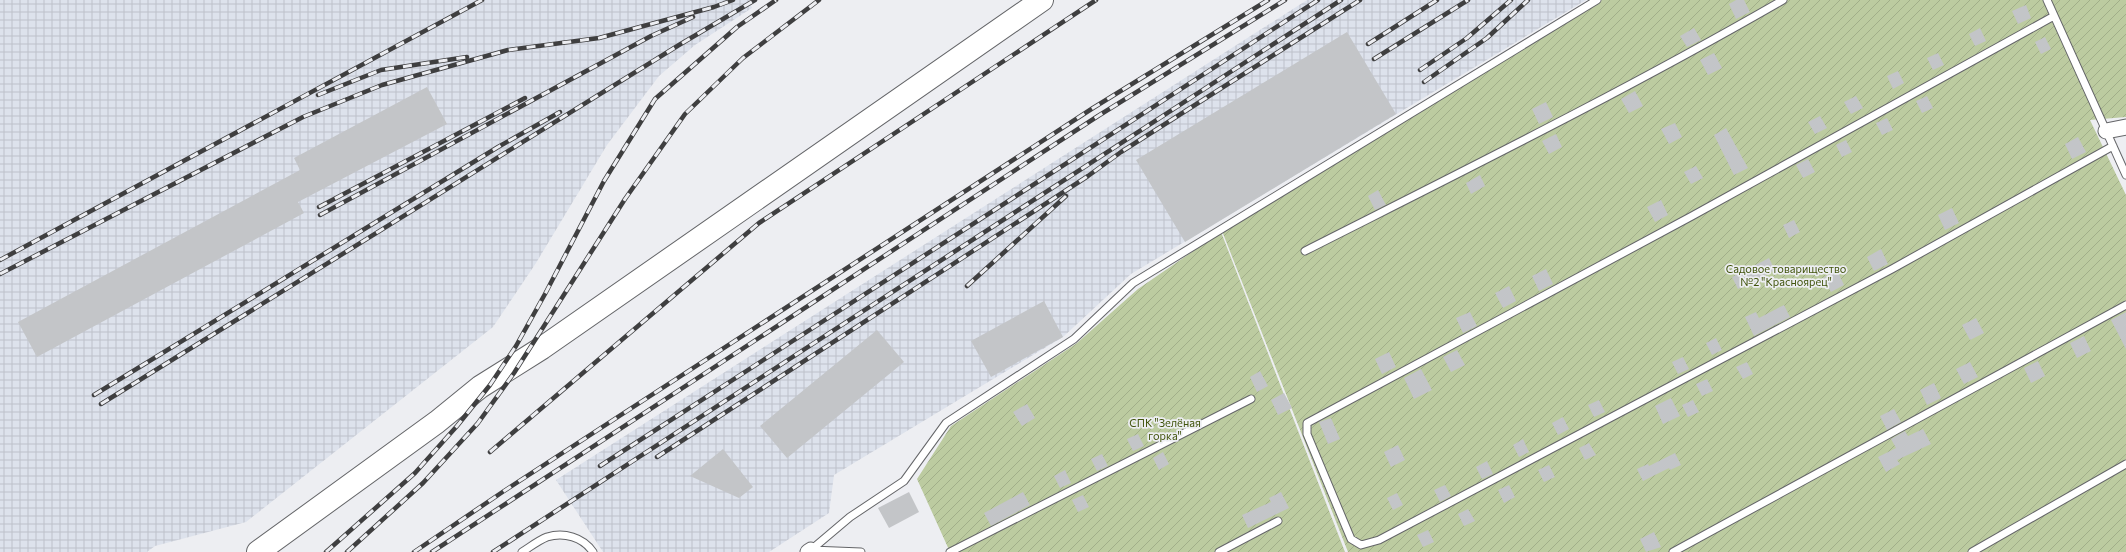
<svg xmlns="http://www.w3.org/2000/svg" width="2126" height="552" font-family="Commissioner,sans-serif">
<defs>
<pattern id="industrial-grid" width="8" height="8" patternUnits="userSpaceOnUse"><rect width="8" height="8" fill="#dde2ec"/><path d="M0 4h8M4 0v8" fill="none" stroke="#bdc1ca"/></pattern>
<pattern id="garden-furrows" width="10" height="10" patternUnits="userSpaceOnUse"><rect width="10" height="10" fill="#bccba0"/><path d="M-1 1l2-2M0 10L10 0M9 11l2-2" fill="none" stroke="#a1ae89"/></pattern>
</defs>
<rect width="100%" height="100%" fill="#edeef2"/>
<path fill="url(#industrial-grid)" d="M0 0H749L752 8 695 45 659 76 607 145 536 263 493 327 246 522 155 546 147 552H0Z
M1307 0H1586L1131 274 1063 337 834 475 829 513 769 552H603L556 480Z"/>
<path fill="url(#garden-furrows)" d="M1602 0H2126V117L2090 120 2126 195V552H1348L1222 231Z
M1221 232 1345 552H950L917 479 951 426 1077 343 1138 289Z"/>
<path fill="#c3c5c8" d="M1736 0H1744L1750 12 1736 19 1729 4Z
M2026 5 2031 18 2018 24 2012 11Z
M1694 28 1701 40 1687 47 1680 36Z
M1980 28 1986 41 1975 46 1969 34Z
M1347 32 1396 114 1185 242 1136 160Z
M2045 37 2051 49 2041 54 2035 42Z
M1714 53 1722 68 1708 75 1700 60Z
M1938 53 1944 65 1933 70 1927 58Z
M1898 71 1904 83 1893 89 1887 76Z
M427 87 447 124 298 202 304 213 37 357 18 322 300 170 294 158Z
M1635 91 1643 106 1629 113 1621 99Z
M1856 96 1863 108 1851 114 1844 102Z
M1927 96 1933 108 1922 113 1916 101Z
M1546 102 1553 117 1539 124 1532 109Z
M1820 116 1827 128 1815 134 1808 122Z
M1887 118 1893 130 1882 135 1876 123Z
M1675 123 1682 137 1669 144 1661 129Z
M1726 128 1748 168 1734 175 1714 135Z
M1556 134 1562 147 1549 154 1542 141Z
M2078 137 2086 152 2072 159 2065 144Z
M1846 140 1852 152 1842 157 1836 145Z
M1808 159 1815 172 1803 178 1796 165Z
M1696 166 1703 178 1691 184 1684 172Z
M1480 175 1485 186 1471 194 1466 183Z
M1378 190 1386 205 1375 210 1368 196Z
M1661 200 1668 215 1655 222 1647 207Z
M1952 208 1959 223 1945 230 1938 215Z
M1794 220 1800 232 1789 238 1783 225Z
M1881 249 1888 264 1874 271 1867 257Z
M1769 258 1775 270 1738 289 1732 277Z
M1546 269 1553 284 1539 291 1532 276Z
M1837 270 1844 285 1831 292 1823 278Z
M1509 286 1516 301 1503 308 1495 293Z
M1044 301 1063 337 991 377 971 341Z
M1784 305 1790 317 1754 336 1745 317 1756 312 1759 318Z
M1470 312 1477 326 1463 333 1456 318Z
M2126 312V349L2111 320Z
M1976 318 1984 333 1970 340 1962 325Z
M877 330 904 362 787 458 760 426Z
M2084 336 2091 351 2077 358 2070 343Z
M1716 338 1722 350 1712 355 1706 343Z
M1457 350 1465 365 1451 372 1443 357Z
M1389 352 1396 367 1382 374 1375 359Z
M1683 357 1689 369 1678 374 1672 362Z
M2038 361 2045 376 2031 383 2024 368Z
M1747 362 1753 374 1743 379 1736 367Z
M1970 362 1978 377 1964 384 1956 369Z
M1421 369 1432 390 1414 399 1404 378Z
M1260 371 1268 386 1257 392 1250 377Z
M1707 379 1713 391 1702 396 1696 384Z
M1934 383 1941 398 1927 405 1920 390Z
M1284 393 1292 408 1278 415 1271 400Z
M1671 398 1680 416 1663 424 1655 406Z
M1599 400 1605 412 1594 417 1588 405Z
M1693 400 1699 412 1688 417 1682 405Z
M1027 404 1035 418 1022 426 1013 412Z
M1894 409 1901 422 1887 430 1880 416Z
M1563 417 1569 429 1558 435 1552 423Z
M1331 418 1340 439 1328 444 1319 422Z
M1923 429 1931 444 1897 460 1900 464 1886 472 1878 457 1896 448 1891 439 1905 431 1908 436Z
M1138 434 1144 446 1133 451 1127 439Z
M1523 439 1529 452 1519 457 1513 445Z
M1589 443 1596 455 1585 460 1579 448Z
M1398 445 1405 460 1391 467 1384 452Z
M723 449 753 487 739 498 690 476Z
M1163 452 1169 464 1159 470 1153 458Z
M1675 453 1681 465 1670 470 1669 468 1643 481 1637 469 1648 464 1649 466Z
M1102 454 1108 466 1097 471 1091 459Z
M1487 461 1493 474 1482 479 1476 467Z
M1549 465 1555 477 1544 482 1538 470Z
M1065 470 1071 483 1060 488 1054 476Z
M1445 485 1451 496 1440 502 1434 490Z
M1509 485 1515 497 1504 503 1498 490Z
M909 492 919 512 889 528 878 508Z
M1023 492 1030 505 991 526 984 513Z
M1281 492 1289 508 1248 528 1242 515 1271 502 1269 498Z
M1397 493 1403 505 1393 510 1387 498Z
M1083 495 1089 507 1078 512 1072 500Z
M1468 509 1475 521 1464 526 1458 514Z
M1428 530 1434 542 1423 547 1417 535Z
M1654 532 1661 547 1646 552 1640 539Z"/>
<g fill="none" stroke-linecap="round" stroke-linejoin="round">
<defs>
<path id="service" d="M2047 0 2126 175
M2054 16 1692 216 1307 423V434L1351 539 1361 545 1379 540 1892 269 2113 146
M1305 251C1465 170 1627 90 1783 0
M811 550 850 517 904 481 946 423 1074 339 1133 283 1597 0
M811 550 861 552
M522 552C530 547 539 540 547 537 564 532 583 537 593 552
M950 552 1251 399
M1219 552 1278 521
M1673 552 2126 305
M1972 552 2126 464"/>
<path id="minor" d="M2106 131 2126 127
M808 552 811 550"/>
<path id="trunk" d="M258 552 437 422 480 387 542 348 1042 0"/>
</defs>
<use href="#service" stroke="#646568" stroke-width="9"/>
<use href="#minor" stroke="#646568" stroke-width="17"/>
<use href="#trunk" stroke="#646568" stroke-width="24"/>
<use href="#service" stroke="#fff" stroke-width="7"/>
<use href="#minor" stroke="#fff" stroke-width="15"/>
<use href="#trunk" stroke="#fff" stroke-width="22"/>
<defs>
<path id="rail" d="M1368 44 1437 0
M1374 59 1468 0
M1420 70 1467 38 1511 0
M1424 82 1487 38 1528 0
M318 95 381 70 467 57
M319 207 525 98
M320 215 651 36 693 17
M0 260 482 0
M0 274 303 117 382 85 508 50 599 38 714 7 733 0
M967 286 1066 196
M94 395 498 147 560 112
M101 404 679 45 755 0
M490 452 759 223 1096 0
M657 457 1088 176 1121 152 1360 0
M600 466 1318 0
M326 552 415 473 457 426 490 385 516 346 545 294 604 181 655 99 737 27 776 0
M347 552 423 483 478 423 514 373 625 199 685 114 743 58 819 0
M414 552 504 491 1093 108 1268 0
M432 552 1098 116 1285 0
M493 552 1341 0"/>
</defs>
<use href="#rail" stroke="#3f3f40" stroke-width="4.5"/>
<use href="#rail" stroke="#edeef2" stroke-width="3" stroke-dasharray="9" stroke-linecap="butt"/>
</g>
<g text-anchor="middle" stroke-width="3.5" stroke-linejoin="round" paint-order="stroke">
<g font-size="11" fill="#41540c" stroke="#edeef2">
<text x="1786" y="273">Садовое товарищество<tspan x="1786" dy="13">№2 "Красноярец"</tspan></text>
<text x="1165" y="427">СПК "Зелёная<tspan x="1165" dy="13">горка"</tspan></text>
</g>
</g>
</svg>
